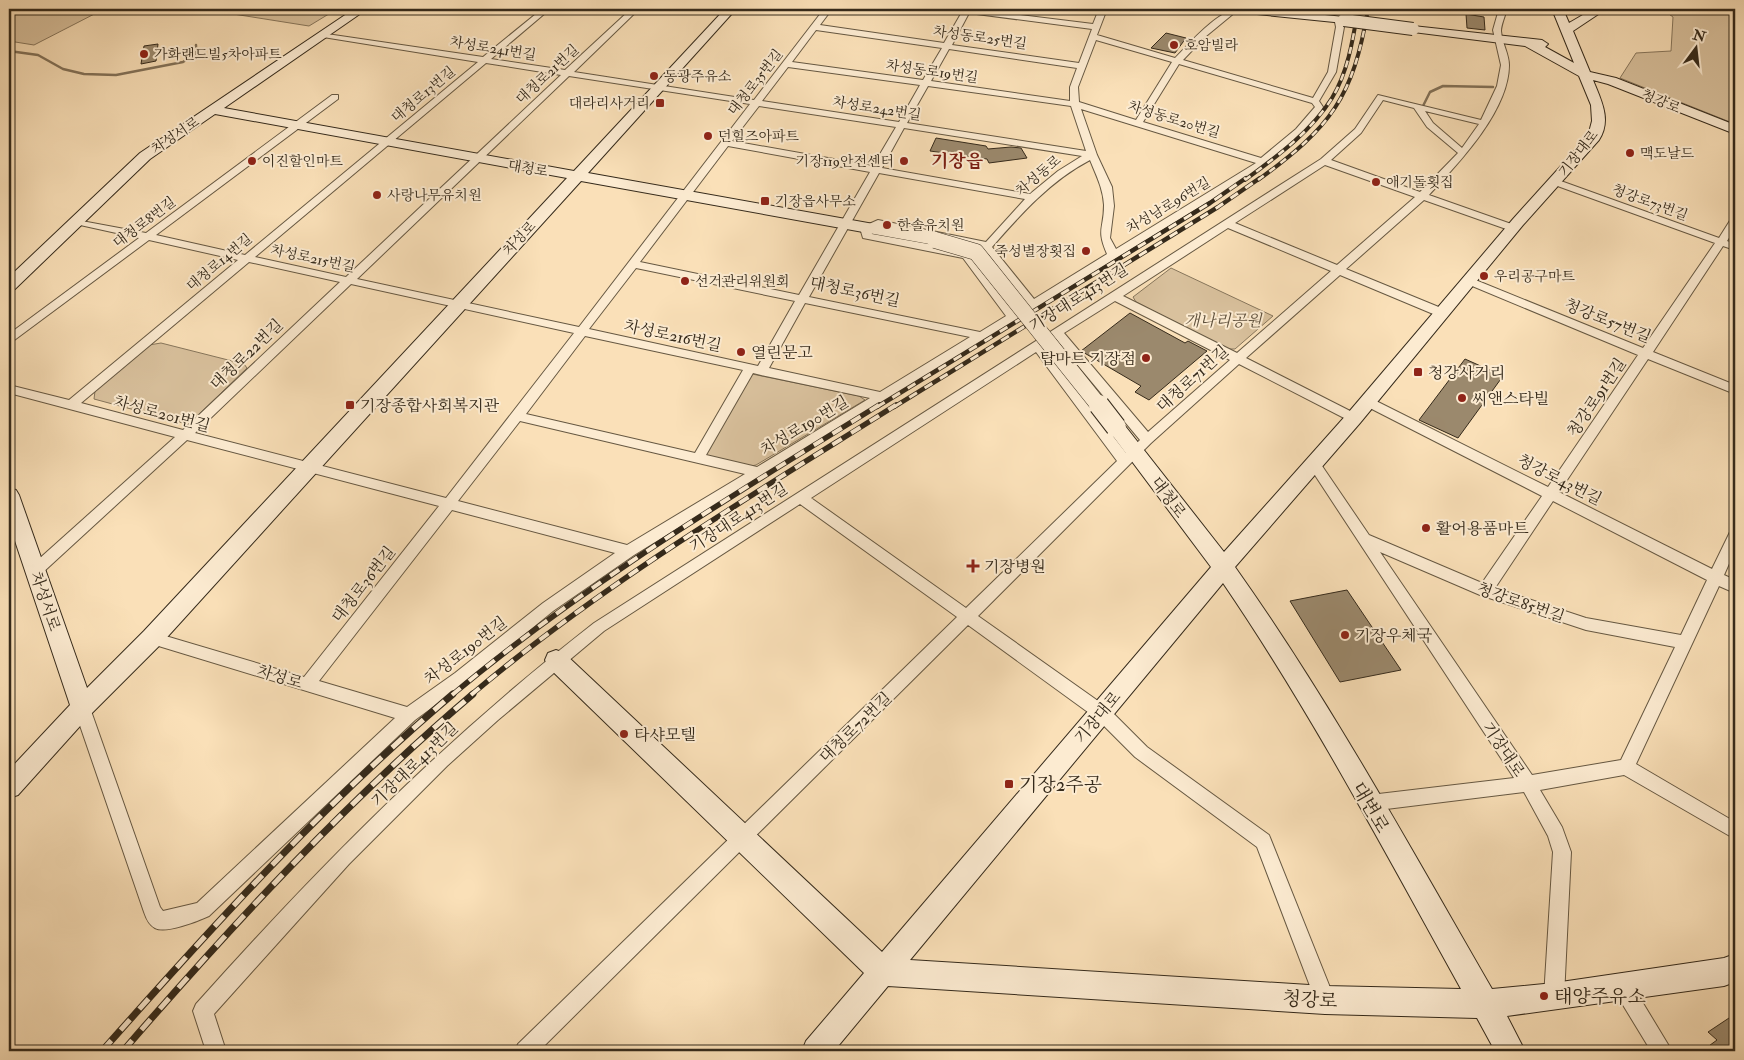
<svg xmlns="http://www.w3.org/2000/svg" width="1744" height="1060" font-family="'IM FELL Double Pica','Noto Serif KR',serif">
<rect width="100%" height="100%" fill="#fae0b8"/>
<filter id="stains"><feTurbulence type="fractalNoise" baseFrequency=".004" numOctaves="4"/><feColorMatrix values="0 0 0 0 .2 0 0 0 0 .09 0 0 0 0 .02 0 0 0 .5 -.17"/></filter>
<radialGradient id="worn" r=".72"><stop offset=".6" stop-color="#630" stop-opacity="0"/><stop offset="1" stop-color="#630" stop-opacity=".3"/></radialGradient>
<path fill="#d9c19d" stroke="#87765c" d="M9 9H104L34 45 9 41Z
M210 9H337L309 26 208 10Z
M1662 9H1735V124L1620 78 1636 53 1671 51 1673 17Z
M1171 268 1273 316 1235 349H1227L1136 302 1133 297Z
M161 343 244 364 247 368 193 420 183 423 94 399 95 391 149 345Z
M752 374 859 396 865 400 756 465 751 466 707 458 705 454Z"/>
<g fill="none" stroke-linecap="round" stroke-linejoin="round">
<path stroke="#837259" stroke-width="2.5" d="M9 51 38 55 63 69 84 74 116 75 183 62 196 53V45
M1423 106 1430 92 1443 86 1493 87"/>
</g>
<path fill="#9b896d" stroke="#352a1b" d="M1466 14 1484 17 1485 30 1467 28Z
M1166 33 1186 38 1175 53 1151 48Z
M158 44 156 61 141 64 144 46Z
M936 138 986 146 988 149 1011 147 1021 148 1027 158 989 163 987 159 930 151Z
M1130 313 1185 343 1188 341 1207 351 1149 400 1135 392 1141 386 1081 351Z
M1465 359 1503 376 1458 438 1419 420Z
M1347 590 1401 670 1340 682 1290 601Z
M1735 1014V1051H1702L1717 1040 1708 1032Z"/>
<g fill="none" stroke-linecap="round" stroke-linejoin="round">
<defs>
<path id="street" d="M542 9H550L491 59 565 70 631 9H639L574 72 754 100 824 9H832L820 25 944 43 962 12 949 9H972L1093 24 1099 9H1107L1097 35 1175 58C1189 44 1219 9 1239 9L1205 37 1183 60 1313 98 1328 72 1336 27 1334 17H1340L1344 27 1336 72 1319 101 1323 107C1310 135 1277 155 1253 174L634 555 553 611 465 683 415 720 209 916C198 921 166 934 155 928 149 925 146 918 144 912L74 708 76 703 82 701 88 703 90 708 160 907 163 911 197 903 395 718 152 644 147 642 145 638 147 634 152 632 304 677 439 506 187 440 40 575H30L28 571 30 567 175 437 9 393V385L69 400 238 260 149 240 9 344V334L139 238 71 223V219L146 233 332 95H338V99L156 235 245 255 478 62 323 37H320V33L483 57ZM969 13 1092 29 1079 63 952 45ZM816 30 942 48 923 80 792 62ZM1096 40 1172 62 1136 120 1079 102 1078 87ZM949 49 1077 68 1070 87V101L931 81ZM486 63 561 75 346 277 255 257ZM1179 64 1312 103 1315 107 1296 129 1261 158 1143 122ZM788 67 920 85 899 122 762 101ZM569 76 750 104 579 327 357 279ZM928 86 1071 106 1086 151 907 123ZM759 106 896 127 873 166 732 141ZM1081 109 1256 163 1116 249 1110 238 1114 206 1112 187 1097 155ZM904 128 1082 156 1058 171 1030 194 882 168ZM728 146 870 172 799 295 640 262ZM1090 160C1096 175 1103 188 1104 205 1104 229 1096 229 1107 254L1034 299 992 247C1021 214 1050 181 1090 160ZM879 173 1025 199 986 242 878 220 860 228 863 238 963 258 1006 316 980 332 809 297ZM879 226 978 245 989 255 1026 304 1014 311 971 254 956 249 872 234 871 229ZM249 262 340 282 183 430 81 403ZM636 268 795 301 758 366 589 329ZM351 284 574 333 446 498 195 433ZM805 303 970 337 880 392 769 368ZM585 336 743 370 695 453 526 414ZM753 373 761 375 870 398 757 467 706 455ZM520 421 745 474 627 545 458 501ZM452 510 615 553 543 603 455 673 407 707 319 681Z
M700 9H721L732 12 728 14Z
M1499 9H1507C1505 16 1501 25 1501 31 1502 43 1509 54 1509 65 1509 111 1458 164 1429 195L1517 226V230H1509L1424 200 1346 269 1446 310V316H1438L1340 275 1246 358 1358 415 1360 418 1358 421H1350L1239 364 1151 443 978 616 1108 708 1147 747 1269 835 1335 1000 1332 1007 1325 1010 1318 1007 1257 847 1135 757 1096 718 968 625 539 1051H515L518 1044 957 617 800 504 604 631 498 720 447 766 349 864 214 1014 226 1051H206L193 1011 196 1004C321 864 446 738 594 623L1321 159 1355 129 1378 95 1481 120 1497 86 1501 65 1493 30ZM1383 100 1414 108 1427 127 1458 153 1420 192 1331 160 1361 133ZM1425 111 1479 124 1462 148 1433 123ZM1325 165 1415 197 1337 265 1235 223ZM1228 228 1331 271 1237 353 1123 296ZM1115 301 1230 360 1148 432 1064 333ZM1056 339 1140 440 1126 453 1044 347ZM1036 352 1117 461 966 608 811 498Z
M1552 180H1558L1719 238 1731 219 1735 218V228L1727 241 1735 244V250L1723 246 1653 352 1735 385V394L1648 359 1559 492 1712 569 1730 532 1735 531V550L1724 575 1735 580V593L1719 586 1636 764 1735 822V839L1624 775 1540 790 1562 827 1571 852 1564 997 1561 1004 1554 1007 1547 1004 1544 997 1553 852 1548 836 1524 792 1370 811 1364 809 1362 803 1364 797 1370 795 1514 778 1307 463 1308 460H1318L1369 535 1482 583 1542 496 1364 405 1362 402 1364 399H1372L1548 487 1638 355 1465 283V279H1473L1643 348 1715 243 1552 184ZM1553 501 1707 580 1681 635 1586 618 1495 588ZM1380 552 1480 595 1586 630 1675 647 1621 760 1532 775Z
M1622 977 1629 980 1672 1051H1651L1612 987 1615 980Z"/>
<path id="secondary" d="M354 9H367L224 108 574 171 725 9H736L588 173 935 235 943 240 935 245 581 181 160 645 90 715 18 795 9 798V770L70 705 9 523V488L16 490 19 495 87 688 144 631 567 178 215 114 150 159 15 289 9 291V277L140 153Z
M1231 9H1268L1344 17 1350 20 1344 23 1237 12Z
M1552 9H1563L1569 23 1593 9H1606L1573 31 1590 72 1616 78 1735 125V134L1608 84 1593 80C1601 100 1612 120 1599 140L1523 225 1360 423 1235 567C1330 701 1410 847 1492 989L1554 983 1724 958 1735 954V982L1724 986 1507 1016 1525 1051H1495L1477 1018 1325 1014 888 986 834 1051H802L806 1041 864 973 548 667 545 660 548 653 556 650 564 653 882 952 1211 567 1110 432 1107 427 1110 422 1116 421 1122 422 1224 552 1348 413 1513 219 1588 136 1592 121 1591 105 1579 76 1525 46 1413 32 1407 29 1413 26 1542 40 1548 44 1545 47 1574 63ZM1223 583C1311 712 1385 852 1461 989L1325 986 910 960Z"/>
</defs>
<use href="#street" stroke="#665842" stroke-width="2"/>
<use href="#secondary" stroke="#352a1b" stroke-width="2"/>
<use href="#street" fill="#fcebd1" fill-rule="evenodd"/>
<use href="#secondary" fill="#fcebd1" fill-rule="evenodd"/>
<defs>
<path id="rail-far3" d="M1245 180C1276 157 1311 132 1332 98 1348 72 1353 39 1358 9
M1258 180C1331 127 1353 98 1368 9"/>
<path id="rail-far2" d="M877 407 1210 203 1246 178
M894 407 1218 207 1260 178"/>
<path id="rail-far1" d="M452 695C584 584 732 496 879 405
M471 695C602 584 751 496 896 405"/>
<path id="rail" d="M102 1051C213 926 325 802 453 694
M123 1051C232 925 346 802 473 694"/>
</defs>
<use href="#rail-far3" stroke="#352a1b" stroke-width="4"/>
<use href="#rail-far2" stroke="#352a1b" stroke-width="4.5"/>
<use href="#rail-far1" stroke="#352a1b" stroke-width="5.5"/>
<use href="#rail" stroke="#352a1b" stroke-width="7"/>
<use href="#rail-far3" stroke="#fcebd1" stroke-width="2.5" stroke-dasharray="7" stroke-linecap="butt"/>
<use href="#rail-far2" stroke="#fcebd1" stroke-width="3" stroke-dasharray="9" stroke-linecap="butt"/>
<use href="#rail-far1" stroke="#fcebd1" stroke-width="4" stroke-dasharray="11" stroke-linecap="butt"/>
<use href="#rail" stroke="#fcebd1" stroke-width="5" stroke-dasharray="14" stroke-linecap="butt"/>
<defs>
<path id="secondary-bridge-far2" d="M1344 20 1413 29"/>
<path id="secondary-bridge-far1" d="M935 240 976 252 1100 407"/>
<path id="secondary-bridge" d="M1099 405 1116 427"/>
</defs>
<use href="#secondary-bridge-far2" stroke="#352a1b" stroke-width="14" stroke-linecap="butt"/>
<use href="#secondary-bridge-far1" stroke="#352a1b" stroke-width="17" stroke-linecap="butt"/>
<use href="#secondary-bridge" stroke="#352a1b" stroke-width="22" stroke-linecap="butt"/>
<use href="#secondary-bridge-far2" stroke="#fcebd1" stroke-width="12"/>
<use href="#secondary-bridge-far1" stroke="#fcebd1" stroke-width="16"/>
<use href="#secondary-bridge" stroke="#fcebd1" stroke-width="20"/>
</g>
<g fill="#8f2418" stroke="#fcebd1" stroke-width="2">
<circle cx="1174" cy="45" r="5"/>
<circle cx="144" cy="54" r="5"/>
<circle cx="654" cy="76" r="5"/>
<rect x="655" y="98" width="10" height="10" rx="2.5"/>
<circle cx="708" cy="136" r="5"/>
<circle cx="1630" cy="153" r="5"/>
<circle cx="252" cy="161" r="5"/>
<circle cx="904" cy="161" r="5"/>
<circle cx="1376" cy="182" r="5"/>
<circle cx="377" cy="195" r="5"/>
<rect x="760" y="196" width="10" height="10" rx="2.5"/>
<circle cx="887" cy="225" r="5"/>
<circle cx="1086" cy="251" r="5"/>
<circle cx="1484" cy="276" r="5"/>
<circle cx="685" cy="281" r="5"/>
<circle cx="741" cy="352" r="5"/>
<circle cx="1146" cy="358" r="5"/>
<rect x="1413" y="367" width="10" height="10" rx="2.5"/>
<circle cx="1462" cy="398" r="5"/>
<rect x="345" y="400" width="10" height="10" rx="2.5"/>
<circle cx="1426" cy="528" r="5"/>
<path d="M970.5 558.5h5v5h5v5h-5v5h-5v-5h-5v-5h5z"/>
<circle cx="1345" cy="635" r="5"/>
<circle cx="624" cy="734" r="5"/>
<rect x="1004" y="779" width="10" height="10" rx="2.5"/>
<circle cx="1544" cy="996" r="5"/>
</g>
<g text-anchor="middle" stroke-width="4" stroke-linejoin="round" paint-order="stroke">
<g font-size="14" fill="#352a1b" stroke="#fcebd1">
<text transform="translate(980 37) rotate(8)" y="5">차성동로25번길</text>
<text transform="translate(493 48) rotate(9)" y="5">차성로241번길</text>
<text transform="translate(932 71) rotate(8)" y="5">차성동로19번길</text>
<text transform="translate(547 74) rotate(-43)" y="5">대청로21번길</text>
<text transform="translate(755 82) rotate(-52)" y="5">대청로35번길</text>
<text transform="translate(423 94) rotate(-40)" y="5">대청로13번길</text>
<text transform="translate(1661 101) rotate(22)" y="5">청강로</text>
<text transform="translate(877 108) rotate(9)" y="5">차성로242번길</text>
<text transform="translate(1174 119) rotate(17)" y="5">차성동로20번길</text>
<text transform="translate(175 135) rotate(-34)" y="5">차성서로</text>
<text transform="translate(1578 153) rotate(-52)" y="5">기장대로</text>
<text transform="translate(528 168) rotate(10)" y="5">대청로</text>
<text transform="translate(1038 175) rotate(-40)" y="5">차성동로</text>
<text transform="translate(1650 202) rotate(20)" y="5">청강로73번길</text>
<text transform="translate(1168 205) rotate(-31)" y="5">차성남로96번길</text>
<text transform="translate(144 222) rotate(-37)" y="5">대청로8번길</text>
<text transform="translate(519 238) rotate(-47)" y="5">차성로</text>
<text transform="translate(313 258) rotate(12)" y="5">차성로215번길</text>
<text transform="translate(219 262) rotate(-40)" y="5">대청로14번길</text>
</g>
<g font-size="14" fill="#352a1b" stroke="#fcebd1" text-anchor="start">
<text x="1184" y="50">호암빌라</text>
<text x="154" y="59">가화랜드빌5차아파트</text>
<text x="664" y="81">동광주유소</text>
<text x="650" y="108" text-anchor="end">대라리사거리</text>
<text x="718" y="141">던힐즈아파트</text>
<text x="1640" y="158">맥도날드</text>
<text x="262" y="166">이진할인마트</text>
<text x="894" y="166" text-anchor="end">기장119안전센터</text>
<text x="1386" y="187">애기돌횟집</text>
<text x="387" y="200">사랑나무유치원</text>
<text x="775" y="206">기장읍사무소</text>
<text x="897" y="230">한솔유치원</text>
<text x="1076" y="256" text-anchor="end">죽성별장횟집</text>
<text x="1494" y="281">우리공구마트</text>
<text x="695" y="286">선거관리위원회</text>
</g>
<g font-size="16" fill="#352a1b" stroke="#fcebd1">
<text transform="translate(855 291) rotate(12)" y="6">대청로36번길</text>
<text transform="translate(1078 297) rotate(-32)" y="6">기장대로413번길</text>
<text transform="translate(1608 320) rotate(22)" y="6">청강로57번길</text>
<text transform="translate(673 335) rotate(12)" y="6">차성로216번길</text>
<text transform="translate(246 354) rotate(-44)" y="6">대청로22번길</text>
<text transform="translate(1192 378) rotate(-42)" y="6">대청로71번길</text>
<text transform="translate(1596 397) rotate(-56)" y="6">청강로91번길</text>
<text transform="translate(162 413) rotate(15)" y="6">차성로201번길</text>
<text transform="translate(804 425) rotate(-31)" y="6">차성로190번길</text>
<text transform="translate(1560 479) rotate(27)" y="6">청강로43번길</text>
<text transform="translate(1169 497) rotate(53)" y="6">대청로</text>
<text transform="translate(738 517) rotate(-33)" y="6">기장대로413번길</text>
<text transform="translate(363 584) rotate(-52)" y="6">대청로36번길</text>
<text transform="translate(46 601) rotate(71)" y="6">차성서로</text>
<text transform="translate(1521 602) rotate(19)" y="6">청강로85번길</text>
<text transform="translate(465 650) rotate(-38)" y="6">차성로190번길</text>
<text transform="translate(280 676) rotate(17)" y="6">차성로</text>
<text transform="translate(1097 717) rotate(-50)" y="6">기장대로</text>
<text transform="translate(855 727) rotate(-44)" y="6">대청로72번길</text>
<text transform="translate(1504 749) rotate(56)" y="6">기장대로</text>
<text transform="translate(414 764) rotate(-44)" y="6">기장대로413번길</text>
</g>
<g font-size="16" font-style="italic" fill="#5e503c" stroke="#fcebd1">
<text x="1223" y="326">개나리공원</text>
</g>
<g font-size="16" fill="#352a1b" stroke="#fcebd1" text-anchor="start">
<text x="751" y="358">열린문고</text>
<text x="1136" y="364" text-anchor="end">탑마트 기장점</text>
<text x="1428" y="378">청강사거리</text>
<text x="1472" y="404">씨앤스타빌</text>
<text x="360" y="411">기장종합사회복지관</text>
<text x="1436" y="534">활어용품마트</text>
<text x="984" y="572">기장병원</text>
<text x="1355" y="641">기장우체국</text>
<text x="634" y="740">타샤모텔</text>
</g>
<g font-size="18" font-weight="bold" fill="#7a1f14" stroke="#fcebd1">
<text x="957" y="167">기장읍</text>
</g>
<g font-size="19" fill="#352a1b" stroke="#fcebd1" text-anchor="start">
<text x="1019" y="791">기장2주공</text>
<text x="1554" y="1003">태양주유소</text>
</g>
<g font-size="19" fill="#352a1b" stroke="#fcebd1">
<text transform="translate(1371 807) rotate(60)" y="7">대변로</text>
<text transform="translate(1310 999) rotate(3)" y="7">청강로</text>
</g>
</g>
<rect width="1744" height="1060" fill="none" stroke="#fae0b8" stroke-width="30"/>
<rect x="10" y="10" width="1724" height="1040" fill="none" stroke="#352a1b" stroke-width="2.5"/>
<rect x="15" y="15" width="1714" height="1030" fill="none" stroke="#352a1b"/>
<g transform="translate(1696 48) rotate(15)" stroke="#fcebd1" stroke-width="4" paint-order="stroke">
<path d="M0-4L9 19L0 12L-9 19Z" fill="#352a1b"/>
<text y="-8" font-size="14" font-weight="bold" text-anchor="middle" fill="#352a1b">N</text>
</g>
<rect width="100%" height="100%" filter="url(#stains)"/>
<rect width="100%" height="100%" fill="url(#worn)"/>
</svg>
